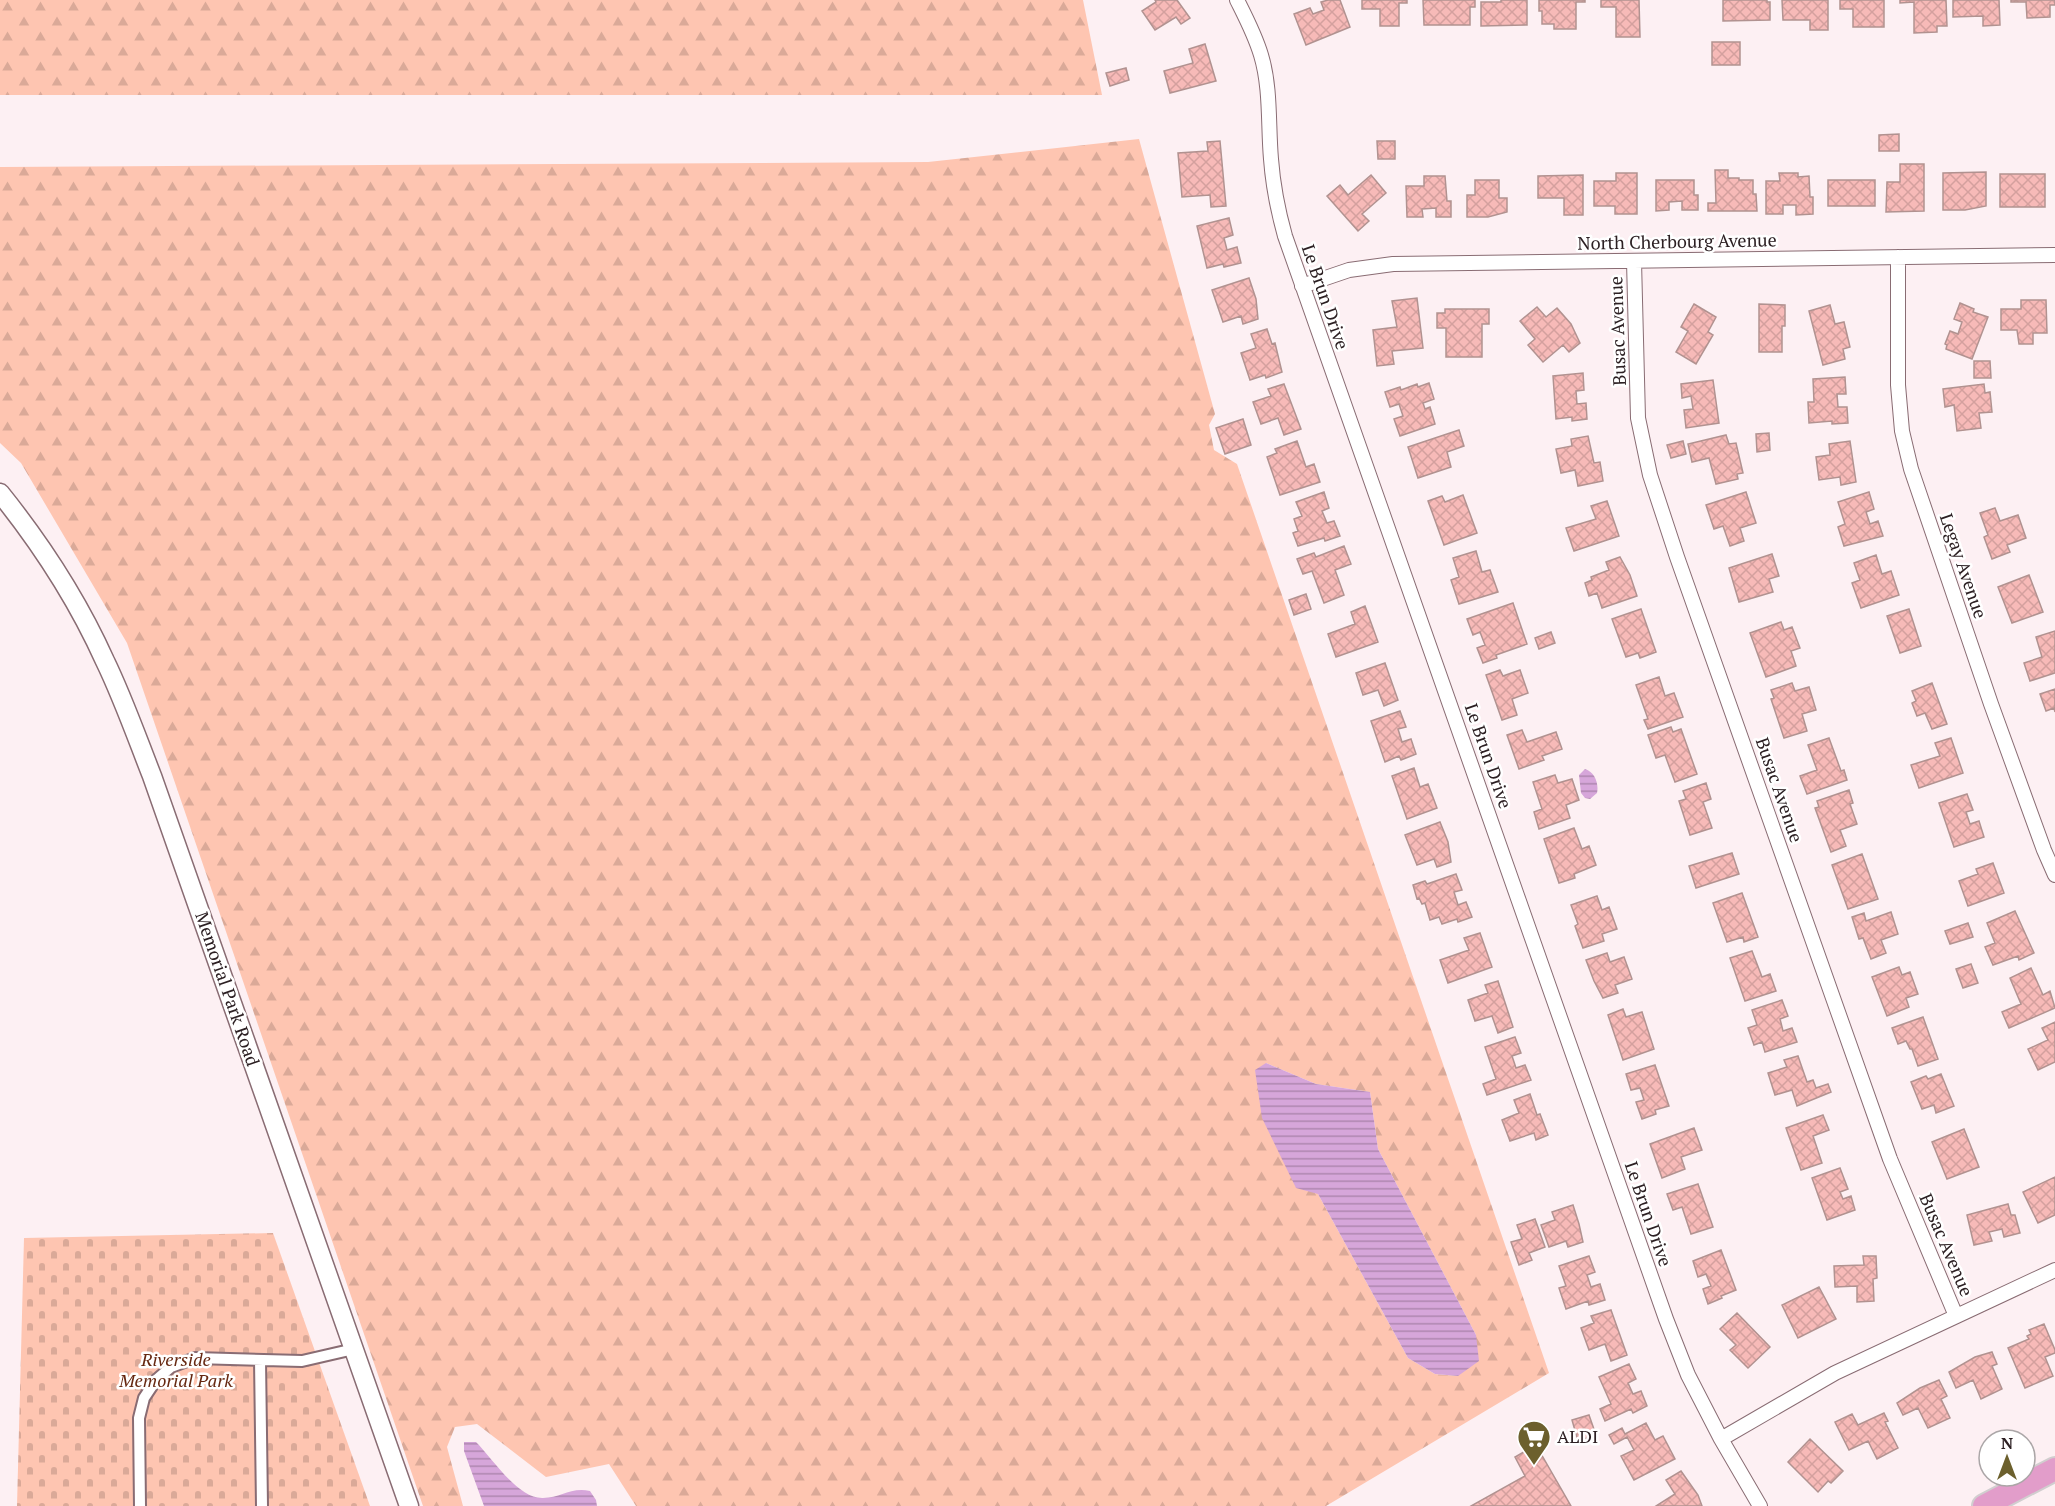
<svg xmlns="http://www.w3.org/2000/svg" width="2055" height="1506" font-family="'PT Serif',serif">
<defs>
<pattern id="forest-firs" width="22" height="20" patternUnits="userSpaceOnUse" patternTransform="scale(1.5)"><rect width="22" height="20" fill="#fec5b1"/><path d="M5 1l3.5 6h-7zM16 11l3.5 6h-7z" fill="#daa998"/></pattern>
<pattern id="cemetery-stones" width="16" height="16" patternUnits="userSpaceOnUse" patternTransform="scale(1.5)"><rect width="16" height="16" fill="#fec5b1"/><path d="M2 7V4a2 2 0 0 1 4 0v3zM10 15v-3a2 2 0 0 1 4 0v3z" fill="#daa998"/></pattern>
<pattern id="water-rules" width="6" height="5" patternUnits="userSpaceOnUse" patternTransform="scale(1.5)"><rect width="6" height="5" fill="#d6a6da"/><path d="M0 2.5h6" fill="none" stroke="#ae87b0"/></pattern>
<pattern id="building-cross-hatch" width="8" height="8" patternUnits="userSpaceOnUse" patternTransform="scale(1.5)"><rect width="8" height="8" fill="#f7bab8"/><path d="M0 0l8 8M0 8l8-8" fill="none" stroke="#d4a09e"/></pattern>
</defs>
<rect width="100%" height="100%" fill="#fdf0f3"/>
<path fill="url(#forest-firs)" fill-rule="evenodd" d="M0 0H1083L1102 95H0Z
M1139 139 1215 414 1209 425 1214 450 1237 464 1549 1373 1326 1506H636L609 1464 546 1477 477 1424 455 1427 447 1447 463 1506H423L127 643 21 463 0 443V167L928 162ZM1266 1063 1316 1084 1370 1092 1378 1149 1476 1335 1458 1376 1435 1374 1408 1358 1318 1194Z"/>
<path fill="url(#cemetery-stones)" d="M273 1233 370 1506H17L24 1238Z"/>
<path fill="url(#water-rules)" d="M1585 769C1595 772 1599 784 1597 793L1590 799 1585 798 1581 793 1579 775Z
M1266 1063 1316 1084 1370 1092 1378 1149 1476 1335 1479 1361 1458 1376 1435 1374 1408 1358 1318 1194 1296 1188 1262 1118 1255 1070Z
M464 1442H476C493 1459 518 1499 543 1498 561 1498 570 1487 590 1491L596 1500 597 1506H484L464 1451Z"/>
<path fill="url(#building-cross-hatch)" stroke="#b19290" stroke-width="1.5" d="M1155 0H1177L1190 18 1181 24 1176 17 1155 30 1142 11 1156 2Z
M1328 0H1340L1350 27 1306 45 1294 14 1310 8 1313 14 1324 10 1321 2Z
M1362 0H1407V3H1399V26H1380V9H1362Z
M1423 0H1475V7H1470V25H1424Z
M1501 0H1527V25L1481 26V2H1501Z
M1539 0H1585V2H1576V29H1554V24H1542V11H1539Z
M1601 0H1639L1640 37H1616V7H1601Z
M1723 0H1767V2H1770V20L1723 21Z
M1782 0H1828V30H1810V20H1783Z
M1840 0H1884V27H1853V9H1840Z
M1900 0H1946L1947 26H1937V32L1914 33V2L1900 3Z
M1953 0H1999L2000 25 1983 26V16L1953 17Z
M2011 0H2055V5H2050V17L2027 18 2026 2H2011Z
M1712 42H1740V65H1712Z
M1205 44 1216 81 1170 93 1164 71 1193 63 1189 49Z
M1126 68 1129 80 1110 86 1106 73Z
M1899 134V151H1879V135Z
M1220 141 1226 206 1211 207 1210 195 1182 197 1178 153 1208 151 1207 142Z
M1377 141H1395V159H1378Z
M1900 164H1924V211L1886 212 1887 182H1900Z
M1715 170H1728V178H1739V180H1753V194H1756L1757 211H1708V203H1716Z
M1986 172V206L1965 210H1943V173Z
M1616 173H1637V214H1615V206H1594V181H1616Z
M1779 173H1798V177L1809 176 1810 197H1813V214L1796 215V205H1783V214H1766V181H1780Z
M2000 174H2045V207H2000Z
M1371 175 1386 193 1362 214 1369 221 1358 231 1327 196 1340 185 1348 195Z
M1583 175V215H1564V198H1538V176Z
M1424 176H1445L1447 201H1451V217H1436V208L1422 209 1423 217H1407L1406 186H1424Z
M1475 180H1499V198H1507V212L1488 217H1467V195H1475Z
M1656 180H1694V195H1698V210H1682V201L1669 202V210L1656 211Z
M1828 180H1875V206H1828Z
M1229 218 1233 235 1224 238 1227 250 1237 247 1241 263 1224 267 1223 264 1207 268 1197 226Z
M1249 278 1256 299 1258 319 1243 324 1241 316 1223 322 1212 290Z
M1417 298 1423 348 1392 351 1394 364 1377 366 1373 330 1397 327 1392 301Z
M2021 300H2046L2047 333H2033V344H2019L2017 330H2001V309H2021Z
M1960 303 1974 309 1973 312 1988 317 1972 359 1946 349 1947 345 1945 344 1950 331 1958 334 1962 322 1954 319Z
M1694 304 1716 317 1708 332 1713 335 1696 364 1676 352 1688 331 1681 327Z
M1759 304 1785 305V326H1782V352H1759Z
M1830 305 1835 324 1844 322 1850 347 1843 349 1845 359 1823 365 1809 311Z
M1537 307 1546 317 1557 308 1571 324 1580 343 1569 352 1563 345 1543 362 1528 345 1535 339 1520 321Z
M1445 309H1489V324H1482V357H1446V328H1437V313H1445Z
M1267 329 1272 344 1275 343 1282 372 1266 378 1265 375 1250 380 1241 353 1256 348 1251 334Z
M1974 361H1990L1991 378H1974Z
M1583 373 1584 390 1576 391 1577 404 1586 403 1587 419 1572 421V417L1556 419 1553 376Z
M1845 377 1846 394H1837L1838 407H1847L1848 423 1832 424V421L1809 423 1808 402H1814L1813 379Z
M1713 380 1719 423 1686 428 1684 410 1693 409 1691 396 1682 398 1681 384Z
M1429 383 1434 399 1423 403 1425 409 1430 407 1435 424 1400 436 1394 419 1403 416 1399 404 1390 407 1385 392 1400 387 1401 390 1417 384 1418 387Z
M1284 384 1301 429 1284 435 1278 418 1261 424 1253 402 1271 396 1268 389Z
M1984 384 1985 393 1990 392 1992 412 1979 413 1981 428 1957 431 1954 405 1945 407 1943 389Z
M1243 419 1251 445 1225 454 1216 428Z
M1459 430 1464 446 1447 452 1451 467 1418 478 1408 447Z
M1769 433 1770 450 1757 452 1756 434Z
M1726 435 1729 444 1736 443 1743 473 1737 474 1738 479 1716 484 1709 458 1692 462 1688 444Z
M1588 436 1594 463 1600 462 1603 481 1578 486 1575 470 1561 473 1556 449 1572 446 1571 439Z
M1297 441 1306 467 1314 464 1320 482 1280 495 1267 457 1277 453 1275 449Z
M1683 441 1686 454 1671 458 1667 445Z
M1850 441 1856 482 1841 485 1840 477 1819 480 1816 457 1830 455 1829 444Z
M1324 492 1329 508 1322 511 1327 523 1334 521 1340 536 1325 541 1324 538 1298 546 1293 533 1298 531 1294 519 1302 516 1296 502Z
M1746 492 1756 523 1740 528 1744 541 1730 546 1723 526 1714 529 1706 505Z
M1869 492 1874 509 1866 512 1870 524 1878 521 1883 536 1844 546 1838 527 1845 524 1838 502Z
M1463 495 1477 533 1444 545 1428 501 1442 496 1445 502Z
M1607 501 1619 536 1574 551 1566 528 1596 519 1591 506Z
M1995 508 2000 521 2018 515 2026 538 2007 545 2010 552 1992 559 1984 537 1988 535 1980 513Z
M1344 546 1351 564 1335 570 1344 595 1324 603 1312 571 1303 574 1297 559 1314 553 1316 557Z
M1476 551 1482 572 1490 570 1498 592 1459 604 1451 580 1459 577 1453 558Z
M1772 554 1779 576 1769 579 1773 592 1739 602 1729 568Z
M1876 555 1882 574 1891 571 1899 595 1861 608 1852 583 1860 580 1854 563Z
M1620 557 1630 575 1637 596 1602 608 1597 593 1589 596 1585 583 1592 580 1591 577 1609 570 1606 562Z
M2029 575 2043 612 2012 623 1998 587Z
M1306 594 1311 609 1294 615 1289 600Z
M1513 603 1527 644 1496 655 1497 658 1483 663 1477 648 1485 645 1480 632 1473 635 1467 619Z
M1365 606 1378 642 1336 657 1328 634 1355 624 1351 612Z
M1641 609 1656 652 1640 658 1638 653 1626 657 1612 619Z
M1909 609 1921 646 1900 653 1887 616Z
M1781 622 1784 630 1792 627 1800 648 1791 651 1796 666 1766 677 1750 633Z
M2055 631V673L2030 681 2024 663 2042 657 2036 637Z
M1551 632 1555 643 1539 649 1535 638Z
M1385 663 1398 700 1384 706 1378 690 1363 695 1356 673Z
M1500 670 1503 676 1520 670 1528 693 1512 699 1517 715 1502 720 1486 675Z
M1659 677 1665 696 1674 693 1683 717 1648 729 1644 720 1648 719 1636 685Z
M1792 683 1795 691 1809 687 1816 710 1802 714 1807 731 1784 738 1771 699 1774 698 1771 690Z
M1932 683 1947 724 1932 729 1925 713 1917 716 1912 703 1916 701 1912 691Z
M2055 689V712L2054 708 2046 711 2040 694Z
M1400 711 1406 727 1398 729 1402 742 1411 739 1416 754 1401 760 1399 756 1385 762 1371 721Z
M1671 727 1673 732 1681 729 1697 774 1675 782 1665 755 1656 758 1648 735Z
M1522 730 1527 742 1556 732 1562 749 1542 756 1544 760 1519 769 1507 735Z
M1829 738 1841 771 1844 770 1847 780 1807 794 1800 776 1817 770 1808 745Z
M1951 738 1963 773 1919 788 1911 765 1940 756 1935 743Z
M1414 768 1420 787 1428 784 1437 808 1407 819 1392 776Z
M1555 775 1558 783 1572 779 1579 800 1566 805 1570 818 1539 829 1534 812 1542 809 1533 782Z
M1706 783 1711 799 1703 802 1712 828 1690 835 1679 801 1686 799 1683 791Z
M1849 790 1853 803 1850 804 1857 824 1840 830 1846 846 1831 852 1815 808 1819 807 1817 801Z
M1967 794 1973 810 1966 812 1970 824 1979 821 1984 837 1954 847 1939 803Z
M1440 822 1448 842 1451 862 1437 867 1434 859 1417 865 1405 835Z
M1574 828 1582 849 1589 846 1596 865 1574 874 1575 878 1559 883 1544 839Z
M1732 853 1739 874 1696 888 1689 866Z
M1862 854 1878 899 1848 909 1832 865Z
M1993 863 2004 893 1968 906 1959 881 1978 874 1976 869Z
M1456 874 1462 890 1454 892 1458 905 1466 902 1472 917 1458 922 1457 919 1442 924 1439 917 1430 920 1425 903 1422 904 1419 898 1417 899 1413 885 1425 881 1427 884Z
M1742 893 1758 937 1744 942 1743 937 1727 942 1713 903Z
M1597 896 1602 910 1609 907 1617 929 1602 934 1604 941 1583 948 1575 926 1578 924 1571 905Z
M2015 911 2034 953 2019 960 2018 956 1993 965 1985 947 1995 943 1987 923Z
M1891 912 1898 934 1881 940 1886 953 1871 959 1863 938 1859 939 1852 917 1864 913 1866 921Z
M1968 923 1973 937 1950 944 1945 931Z
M1480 933 1492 967 1448 983 1440 960 1469 950 1464 938Z
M1752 951 1762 977 1770 974 1776 991 1745 1001 1730 958Z
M1607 953 1610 962 1624 957 1632 979 1615 985 1618 993 1603 998 1594 981 1586 960Z
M1971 964 1978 983 1963 988 1956 969Z
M1899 967 1902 975 1910 972 1918 994 1906 998 1909 1007 1887 1016 1872 977Z
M2031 968 2043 995 2050 991 2055 1008 2009 1028 2002 1012 2021 1004 2010 978Z
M1498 981 1513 1027 1498 1033 1492 1016 1475 1021 1468 1000 1488 993 1485 985Z
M1782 1000 1788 1016 1780 1019 1783 1031 1792 1028 1797 1042 1765 1052 1762 1042 1754 1045 1748 1028 1757 1025 1752 1010Z
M1623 1009 1626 1017 1642 1012 1654 1049 1623 1060 1608 1015Z
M1923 1017 1938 1059 1918 1066 1912 1049H1910L1906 1041 1898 1044 1892 1028Z
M2055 1022V1062L2038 1070 2028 1049 2048 1040 2042 1028Z
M1515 1037 1521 1053 1512 1056 1516 1068 1525 1065 1531 1080 1487 1095 1483 1084 1496 1079 1485 1047Z
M1798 1056 1807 1082 1813 1080 1816 1088 1828 1084 1831 1092 1797 1106 1792 1090 1775 1095 1768 1073 1787 1067 1784 1060Z
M1655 1065 1669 1106 1655 1110 1656 1114 1642 1119 1636 1102 1644 1100 1640 1088 1631 1090 1626 1074Z
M1941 1074 1954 1106 1936 1113 1934 1105 1922 1109 1911 1082 1926 1076 1928 1079Z
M1530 1094 1537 1115 1540 1114 1548 1135 1536 1140 1534 1133 1510 1141 1502 1120 1519 1113 1514 1100Z
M1823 1115 1829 1130 1813 1136 1822 1163 1801 1170 1786 1128Z
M1694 1128 1702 1150 1681 1157 1685 1169 1662 1178 1650 1144Z
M1964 1129 1979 1167 1947 1179 1932 1142Z
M1840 1168 1848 1189 1840 1192 1843 1199 1851 1196 1855 1210 1827 1220 1812 1178Z
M2055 1177V1215L2038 1223 2023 1192Z
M1698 1184 1713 1227 1691 1234 1682 1207 1673 1210 1667 1194Z
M2008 1204 2011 1215H2015L2020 1233 2004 1237 2002 1229 1989 1232 1992 1241 1974 1245 1967 1215Z
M1573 1205 1579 1224 1583 1242 1568 1247 1566 1241 1549 1247 1541 1225 1555 1220 1552 1212Z
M1535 1219 1545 1247 1529 1253 1532 1260 1519 1265 1511 1242 1522 1239 1517 1225Z
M1721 1250 1736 1290 1721 1296 1722 1298 1708 1304 1703 1289 1711 1286 1706 1274 1698 1277 1693 1261Z
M1589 1256 1595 1272 1587 1275 1591 1287 1600 1284 1605 1300 1589 1305 1588 1301 1566 1309 1559 1288 1566 1286 1559 1266Z
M1863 1256H1876L1877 1278 1873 1279 1874 1301 1857 1302V1286L1835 1287 1834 1266 1864 1265Z
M1819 1287 1836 1319 1798 1338 1782 1305Z
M1611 1310 1627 1355 1611 1361 1605 1344 1589 1350 1581 1328 1594 1323 1591 1316Z
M1737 1313 1770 1347 1748 1368 1730 1350 1736 1345 1720 1329Z
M2044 1324 2055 1350V1353L2045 1357 2053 1376 2025 1388 2008 1348 2029 1339 2027 1336 2031 1334 2029 1330Z
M1992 1352 1997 1364 1992 1366 2002 1389 1981 1399 1973 1380 1956 1388 1949 1372 1975 1357Z
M1629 1364 1636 1379 1628 1383 1633 1394 1641 1391 1647 1406 1633 1413 1631 1409 1605 1421 1600 1409 1611 1404 1599 1377Z
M1939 1380 1947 1396 1941 1399 1950 1418 1928 1428 1918 1408 1903 1415 1897 1403 1920 1388Z
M1884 1413 1888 1421 1885 1422 1898 1448 1877 1459 1868 1441 1849 1450 1835 1422 1852 1414 1858 1425Z
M1589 1415 1596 1435 1578 1441 1572 1420Z
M1646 1423 1655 1440 1663 1436 1675 1459 1634 1480 1621 1456 1634 1450 1627 1437 1614 1444 1609 1435 1622 1428 1625 1434Z
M1810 1439 1843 1471 1831 1483 1828 1481 1818 1492 1788 1462Z
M1536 1445 1571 1506H1471L1525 1476 1515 1457Z
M1681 1471 1698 1495 1702 1506H1656L1675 1494 1666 1480Z"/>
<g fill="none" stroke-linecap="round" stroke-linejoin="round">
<defs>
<path id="pedestrian" d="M260 1360 262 1506
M140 1506 139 1418 144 1398 156 1380 171 1367 195 1358 302 1361 354 1349"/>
<path id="minor" d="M1237 0C1246 18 1255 35 1261 55 1271 88 1268 125 1271 159 1273 186 1278 211 1285 236L1666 1319 1688 1375 1721 1439 1760 1506
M1898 257V385L1902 431 1911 469 1991 704 2044 850 2055 875
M1634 261 1638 418 1650 475 1677 557 1890 1159 1956 1316
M1302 286 1349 270 1393 264 2055 255
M1721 1439 1835 1373 2055 1270"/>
<path id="tertiary" d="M0 493C41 544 78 601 105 661 123 698 137 738 152 776L409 1506"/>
<path id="primary" d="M1984 1506 2055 1469"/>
</defs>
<use href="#pedestrian" stroke="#896c73" stroke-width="14"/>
<use href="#minor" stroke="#896c73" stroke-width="16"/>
<use href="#tertiary" stroke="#896c73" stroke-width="21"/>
<use href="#primary" stroke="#d1cecf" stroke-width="26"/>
<use href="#pedestrian" stroke="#fff" stroke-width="10"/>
<use href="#minor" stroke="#fff" stroke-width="14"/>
<use href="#tertiary" stroke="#fff" stroke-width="18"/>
<use href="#primary" stroke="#e29dca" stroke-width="22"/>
</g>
<defs>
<symbol id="supermarket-pin" viewBox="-11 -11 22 30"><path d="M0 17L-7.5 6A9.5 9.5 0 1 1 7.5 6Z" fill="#6c602d" stroke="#fff"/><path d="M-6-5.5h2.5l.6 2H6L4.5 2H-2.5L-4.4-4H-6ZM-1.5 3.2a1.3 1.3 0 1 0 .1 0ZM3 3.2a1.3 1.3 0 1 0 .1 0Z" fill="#fff"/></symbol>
</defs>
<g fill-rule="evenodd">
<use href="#supermarket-pin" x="1515" y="1418" width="38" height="52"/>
</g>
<g text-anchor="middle" stroke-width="5" stroke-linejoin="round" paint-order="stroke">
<g font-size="18" fill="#2c2023" stroke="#fff">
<text transform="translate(1677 242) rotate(-1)" y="6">North Cherbourg Avenue</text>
<text transform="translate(1325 297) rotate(71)" y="6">Le Brun Drive</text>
<text transform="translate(1618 331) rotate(-92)" y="6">Busac Avenue</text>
<text transform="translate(1963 566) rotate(71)" y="6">Legay Avenue</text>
<text transform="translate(1488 756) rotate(71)" y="6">Le Brun Drive</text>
<text transform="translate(1779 790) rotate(71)" y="6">Busac Avenue</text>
<text transform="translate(227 989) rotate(71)" y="6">Memorial Park Road</text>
<text transform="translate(1648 1214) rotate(71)" y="6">Le Brun Drive</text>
<text transform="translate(1946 1245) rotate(67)" y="6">Busac Avenue</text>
</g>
<g font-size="18" font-style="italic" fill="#662811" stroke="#fff">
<text x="176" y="1366">Riverside<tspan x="176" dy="21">Memorial Park</tspan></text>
</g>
<g font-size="18" fill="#2c2023" stroke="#fff" text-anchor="start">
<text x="1557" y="1443">ALDI</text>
</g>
</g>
<g transform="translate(2007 1458)"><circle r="28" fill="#ffffff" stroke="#aba6a7" stroke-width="1.5"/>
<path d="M0-4.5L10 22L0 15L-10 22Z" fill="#6c602d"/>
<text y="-9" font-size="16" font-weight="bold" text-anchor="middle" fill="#2c2023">N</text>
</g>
</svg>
